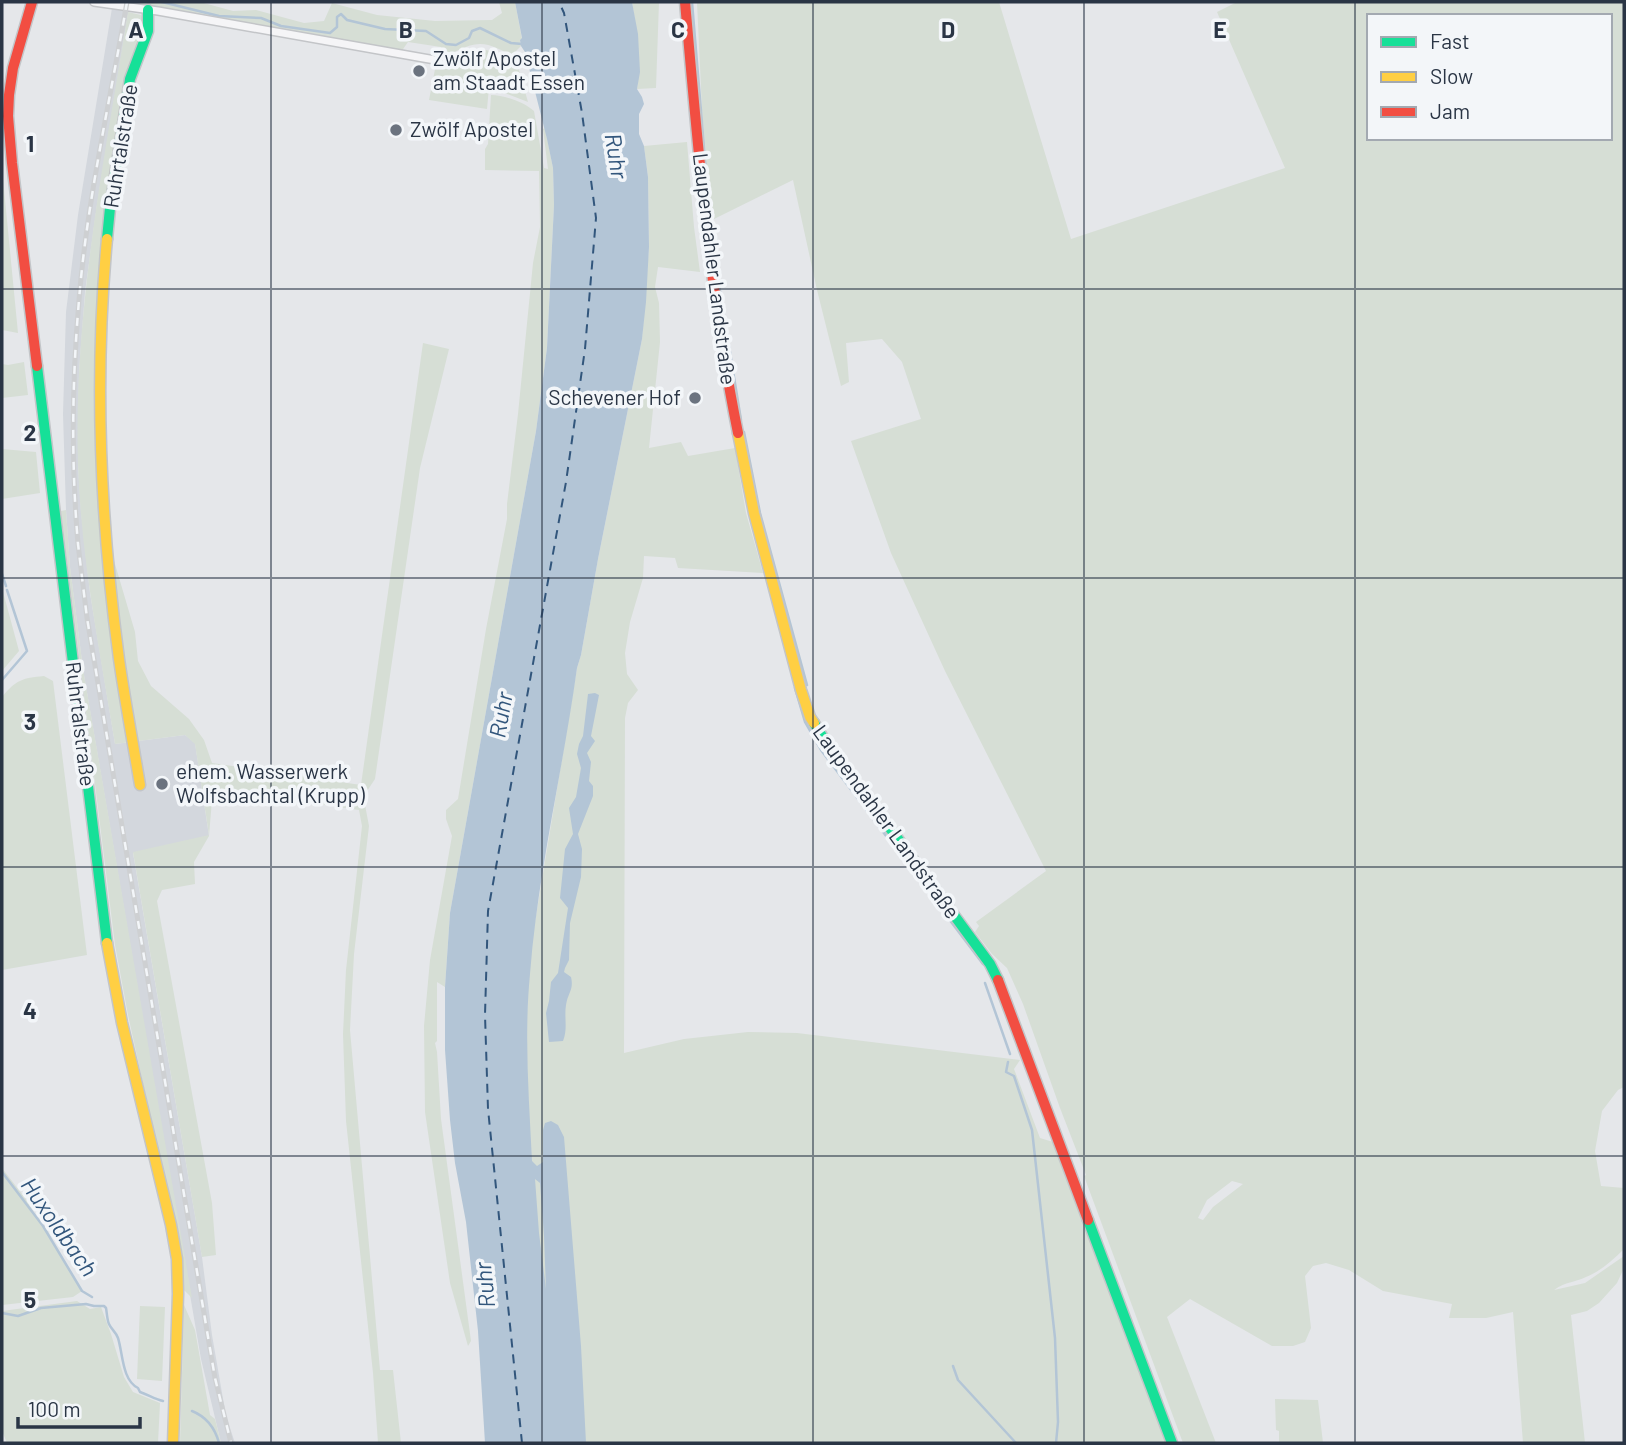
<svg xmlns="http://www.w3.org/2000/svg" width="1626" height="1445" font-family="Barlow,sans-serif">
<rect width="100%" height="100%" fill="#e5e7ea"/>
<path fill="#d3d7dd" d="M113 2H130L97 205 85 292 79 372 78 466 81 511 90 593 115 744 185 735 195 743 209 836 133 853 202 1257 212 1335 226 1416 235 1443H221L201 1359 83 669 70 567 66 510 63 414 66 312 78 215Z"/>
<path fill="#d6ded5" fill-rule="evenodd" d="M133 2H200L233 11 256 10 304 23 324 21 332 3 377 15 435 21 492 20 502 13 499 2H515L522 39 520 40 521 46 513 54C502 52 493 44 480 44 466 44 455 54 441 56V47L408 42 401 52 136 5Z
M632 2H659L656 88 637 89C641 59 637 31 632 2Z
M697 2H999L1071 239 1285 168 1217 12 1237 2H1622L1624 6V1087L1618 1090 1602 1111 1595 1151 1601 1186 1624 1188V1249C1613 1260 1601 1271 1586 1277 1573 1283 1567 1281 1554 1290L1585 1283 1624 1256V1268L1617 1283 1599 1303 1587 1311 1571 1315 1585 1443H1523L1513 1312 1486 1318H1449L1452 1304 1383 1291 1349 1270 1326 1263 1313 1266 1305 1276 1311 1328 1305 1342 1293 1346H1272L1190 1299 1167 1317 1216 1443H1183L1084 1176 1086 1175 1060 1108 1023 1004 1007 968 992 954 975 932 979 926 976 922 1046 871 945 671 891 553 851 441 921 419 902 362 882 339 846 343 849 382 841 386 817 290 793 180 712 220 702 110ZM1369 16H1610V138H1369ZM1232 1181 1243 1184 1213 1207 1203 1220 1198 1218 1207 1200Z
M128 12 141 15 145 23 144 33 137 46 125 88 106 208 97 306 96 450 100 513 135 632 138 661 151 686 189 719 204 740 212 763 361 785 423 343 449 349 420 468 375 779 367 791 365 805 369 826 354 954 350 1030 380 1370H393L401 1443H378L373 1373 346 1121 343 1034 346 970 362 826 359 810 213 788 209 836 194 862 195 884 162 890 157 901 212 1203 216 1255 202 1257 133 852 209 835 195 744 185 735 115 744C100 652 81 559 78 465 73 313 104 162 128 12Z
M483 49 496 53 510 61 517 63 528 102 489 87 487 109 429 100 436 64 450 63 464 52Z
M491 95C504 95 524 102 534 111L544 168 548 169 543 129 545 128 553 168 554 205 547 348 536 431 450 913 445 987 437 982V1041L435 1043 437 1052 441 1119 471 1341 468 1346 450 1283 425 1112 424 1026 430 960 452 836 446 819V810L458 799 486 629 507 519V504L518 414 533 263 540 227 539 171 485 170V149L488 144Z
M687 142 694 227 700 272 658 267 655 287 659 303 660 342 649 448 681 442 688 456 735 448 746 513 763 573 678 568 675 558 644 556 643 578 630 622 625 653 627 674 638 690 628 703 625 718 624 1053 684 1039 748 1032 797 1033 1020 1060 1014 1069 1040 1138 1053 1142 1166 1443H569L540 1293 528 1162 526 1040 529 958 577 668 581 655 598 559 642 339 649 247 648 177 644 146Z
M2 179H3L18 333 2 330Z
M24 362 28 395 2 398V364L8 365Z
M2 449 36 452 40 493 2 499Z
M66 510 70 567 83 669 192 1298 183 1289 180 1252 128 1015 115 945 61 511Z
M2 588 19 651 2 671Z
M44 676 53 681 87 955 2 970V697C16 680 22 678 44 676Z
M2 1168 25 1198 82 1291 73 1297 2 1305Z
M77 1301 90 1309 101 1307 111 1334 124 1377 133 1392 160 1403 158 1443H7L2 1431V1311Z
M184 1305 195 1330 210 1415 215 1419 221 1443H180Z
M140 1306 165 1307 162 1381 137 1379Z
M1275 1399 1318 1400 1323 1443H1279V1431L1276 1430Z"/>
<path fill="#b3c5d6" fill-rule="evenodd" d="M515 2H632L638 34 640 72 637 89 642 97 644 104 639 114V134L644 146 648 177 649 247 646 302 642 339 598 559 581 655 577 668C563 770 538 871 530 974 524 1036 529 1099 532 1161L537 1166 543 1162V1130L545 1123 551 1121 558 1125 564 1137 581 1346 586 1443H485L478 1331 466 1222 455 1163 450 1120 445 1050V987L450 913 536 431 547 348 554 205 553 168 547 139 525 52 521 46 520 40 522 38ZM535 1179 540 1183 544 1236 546 1289 539 1233Z
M595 693 599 695 591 736 595 741 587 753 591 762 589 781 593 786V796L578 834 582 849 581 877 570 923 569 960 565 968 564 972 571 977C574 990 568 992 566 1005 564 1017 568 1029 563 1041L549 1042 546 1013 549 1001 551 982 558 973 568 908 560 898 565 849 573 834 569 808 576 797 581 768 577 754 579 744 583 736 588 694Z"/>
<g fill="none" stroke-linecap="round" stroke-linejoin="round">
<path stroke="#b3c5d6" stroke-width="2.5" d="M162 2 219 16 261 18 281 26 330 33 337 27V17L341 14 347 20 385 29 426 31 446 44 456 45 469 38 472 31 480 28 511 43 522 44
M692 2 710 220 720 291 741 420
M744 432 760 513 807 685
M2 574 6 586
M2 680 27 651 7 590
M795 688 805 722 821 750 983 964
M985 983 1010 1054
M1008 1062 1006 1072 1014 1076 1032 1130 1055 1338 1058 1422 1056 1443
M2 1172 43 1226 82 1291 92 1297
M2 1313 18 1316 41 1308 86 1304 94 1306H104L106 1308C107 1313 107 1320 109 1324 111 1329 116 1332 118 1338 123 1354 122 1380 138 1388L140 1392C149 1395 154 1399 163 1401
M953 1366 958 1380 1016 1443
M192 1411C207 1417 215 1428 219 1443"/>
<path stroke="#32567c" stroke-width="2" stroke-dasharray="9 7" stroke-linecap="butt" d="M522 1443 488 1109 485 1015 488 911 566 482 585 349 596 218 582 113 564 13 559 2"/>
<defs>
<path id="street" d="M94 2 158 11 435 60"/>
<path id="fast" d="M107 239 110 208 130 79 148 31V10
M37 366 107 943
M814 723 836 759 873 805 990 964 998 980
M1088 1220 1172 1443"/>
<path id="slow" d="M107 239C94 379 100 519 119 659 125 701 133 743 140 785
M738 433 754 513 801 690 810 717 814 723
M107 943 122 1023 171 1225 177 1259 178 1294 173 1443"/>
<path id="jam" d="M32 2 13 68 9 95 8 116 12 163 37 366
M685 2C698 146 709 291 738 433
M998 980 1088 1220"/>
</defs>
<use href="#street" stroke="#c3c5c8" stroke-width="10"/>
<use href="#fast" stroke="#c3c5c8" stroke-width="13"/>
<use href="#slow" stroke="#c3c5c8" stroke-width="13"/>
<use href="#jam" stroke="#c3c5c8" stroke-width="13"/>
<use href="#street" stroke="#f5f5f7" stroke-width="7"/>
<use href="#fast" stroke="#16e098" stroke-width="10"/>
<use href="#slow" stroke="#ffcf43" stroke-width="10"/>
<use href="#jam" stroke="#f24e42" stroke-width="10"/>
<defs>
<path id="rail" d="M127 2C110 101 87 200 79 300 72 381 71 463 78 544 81 569 84 594 87 618L206 1325 215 1378 231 1443"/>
</defs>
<use href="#rail" stroke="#ced0d2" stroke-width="5"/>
<use href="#rail" stroke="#f3f6f9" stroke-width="2.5" stroke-dasharray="8" stroke-linecap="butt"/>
</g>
<path fill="none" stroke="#2a3545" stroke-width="2" stroke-opacity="0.55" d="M271 2V1443M542 2V1443M813 2V1443M1084 2V1443M1355 2V1443M2 289H1624M2 578H1624M2 867H1624M2 1156H1624"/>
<g fill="#6b737f" stroke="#f3f6f9" stroke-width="2.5">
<circle cx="419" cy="71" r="7"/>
<circle cx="396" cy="130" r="7"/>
<circle cx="695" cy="398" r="7"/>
<circle cx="162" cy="784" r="7"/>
</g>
<g text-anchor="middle" stroke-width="7" stroke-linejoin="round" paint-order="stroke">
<g font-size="21" fill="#2a3545" stroke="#f3f6f9" text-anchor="start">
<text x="433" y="66">Zwölf Apostel<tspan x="433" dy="24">am Staadt Essen</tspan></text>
<text x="410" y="137">Zwölf Apostel</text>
<text x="681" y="405" text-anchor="end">Schevener Hof</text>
<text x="176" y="779">ehem. Wasserwerk<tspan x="176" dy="24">Wolfsbachtal (Krupp)</tspan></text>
</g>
<g font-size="21" fill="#2a3545" stroke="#f3f6f9">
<text transform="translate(121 146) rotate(-81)" y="7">Ruhrtalstraße</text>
<text transform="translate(714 269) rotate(83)" y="7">Laupendahler Landstraße</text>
<text transform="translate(80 724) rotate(83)" y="7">Ruhrtalstraße</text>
<text transform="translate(886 822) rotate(54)" y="7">Laupendahler Landstraße</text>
</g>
<g font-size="23" font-style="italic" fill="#32567c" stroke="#f3f6f9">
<text transform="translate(616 156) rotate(81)" y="8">Ruhr</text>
<text transform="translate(501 715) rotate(-80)" y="8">Ruhr</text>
<text transform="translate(59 1227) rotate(55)" y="8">Huxoldbach</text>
<text transform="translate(485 1285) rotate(-96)" y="8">Ruhr</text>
</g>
</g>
<g font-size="23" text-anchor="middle" font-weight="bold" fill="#2a3545" stroke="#f3f6f9" stroke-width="7" stroke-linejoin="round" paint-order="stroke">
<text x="136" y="38">A</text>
<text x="406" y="38">B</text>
<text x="678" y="38">C</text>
<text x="948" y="38">D</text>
<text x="1220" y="38">E</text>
<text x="30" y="152">1</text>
<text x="30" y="441">2</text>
<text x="30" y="730">3</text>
<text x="30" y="1019">4</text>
<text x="30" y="1308">5</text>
</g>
<rect width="1626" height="1445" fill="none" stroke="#2a3545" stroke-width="7"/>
<rect x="1367" y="14" width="245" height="126" fill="#f3f6f9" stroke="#a3a9b1" stroke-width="2"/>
<rect x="1381" y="37" width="35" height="10" fill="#16e098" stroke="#a3a9b1" stroke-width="2"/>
<text x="1430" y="49" font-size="21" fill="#2a3545">Fast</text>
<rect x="1381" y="72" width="35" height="10" fill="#ffcf43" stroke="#a3a9b1" stroke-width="2"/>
<text x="1430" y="84" font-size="21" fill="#2a3545">Slow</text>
<rect x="1381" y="107" width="35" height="10" fill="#f24e42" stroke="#a3a9b1" stroke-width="2"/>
<text x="1430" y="119" font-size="21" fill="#2a3545">Jam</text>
<path d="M18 1417v10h122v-10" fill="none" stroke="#2a3545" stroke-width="3.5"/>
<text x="28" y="1417" font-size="21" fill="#2a3545" stroke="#f3f6f9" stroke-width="5" paint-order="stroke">100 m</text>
</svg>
